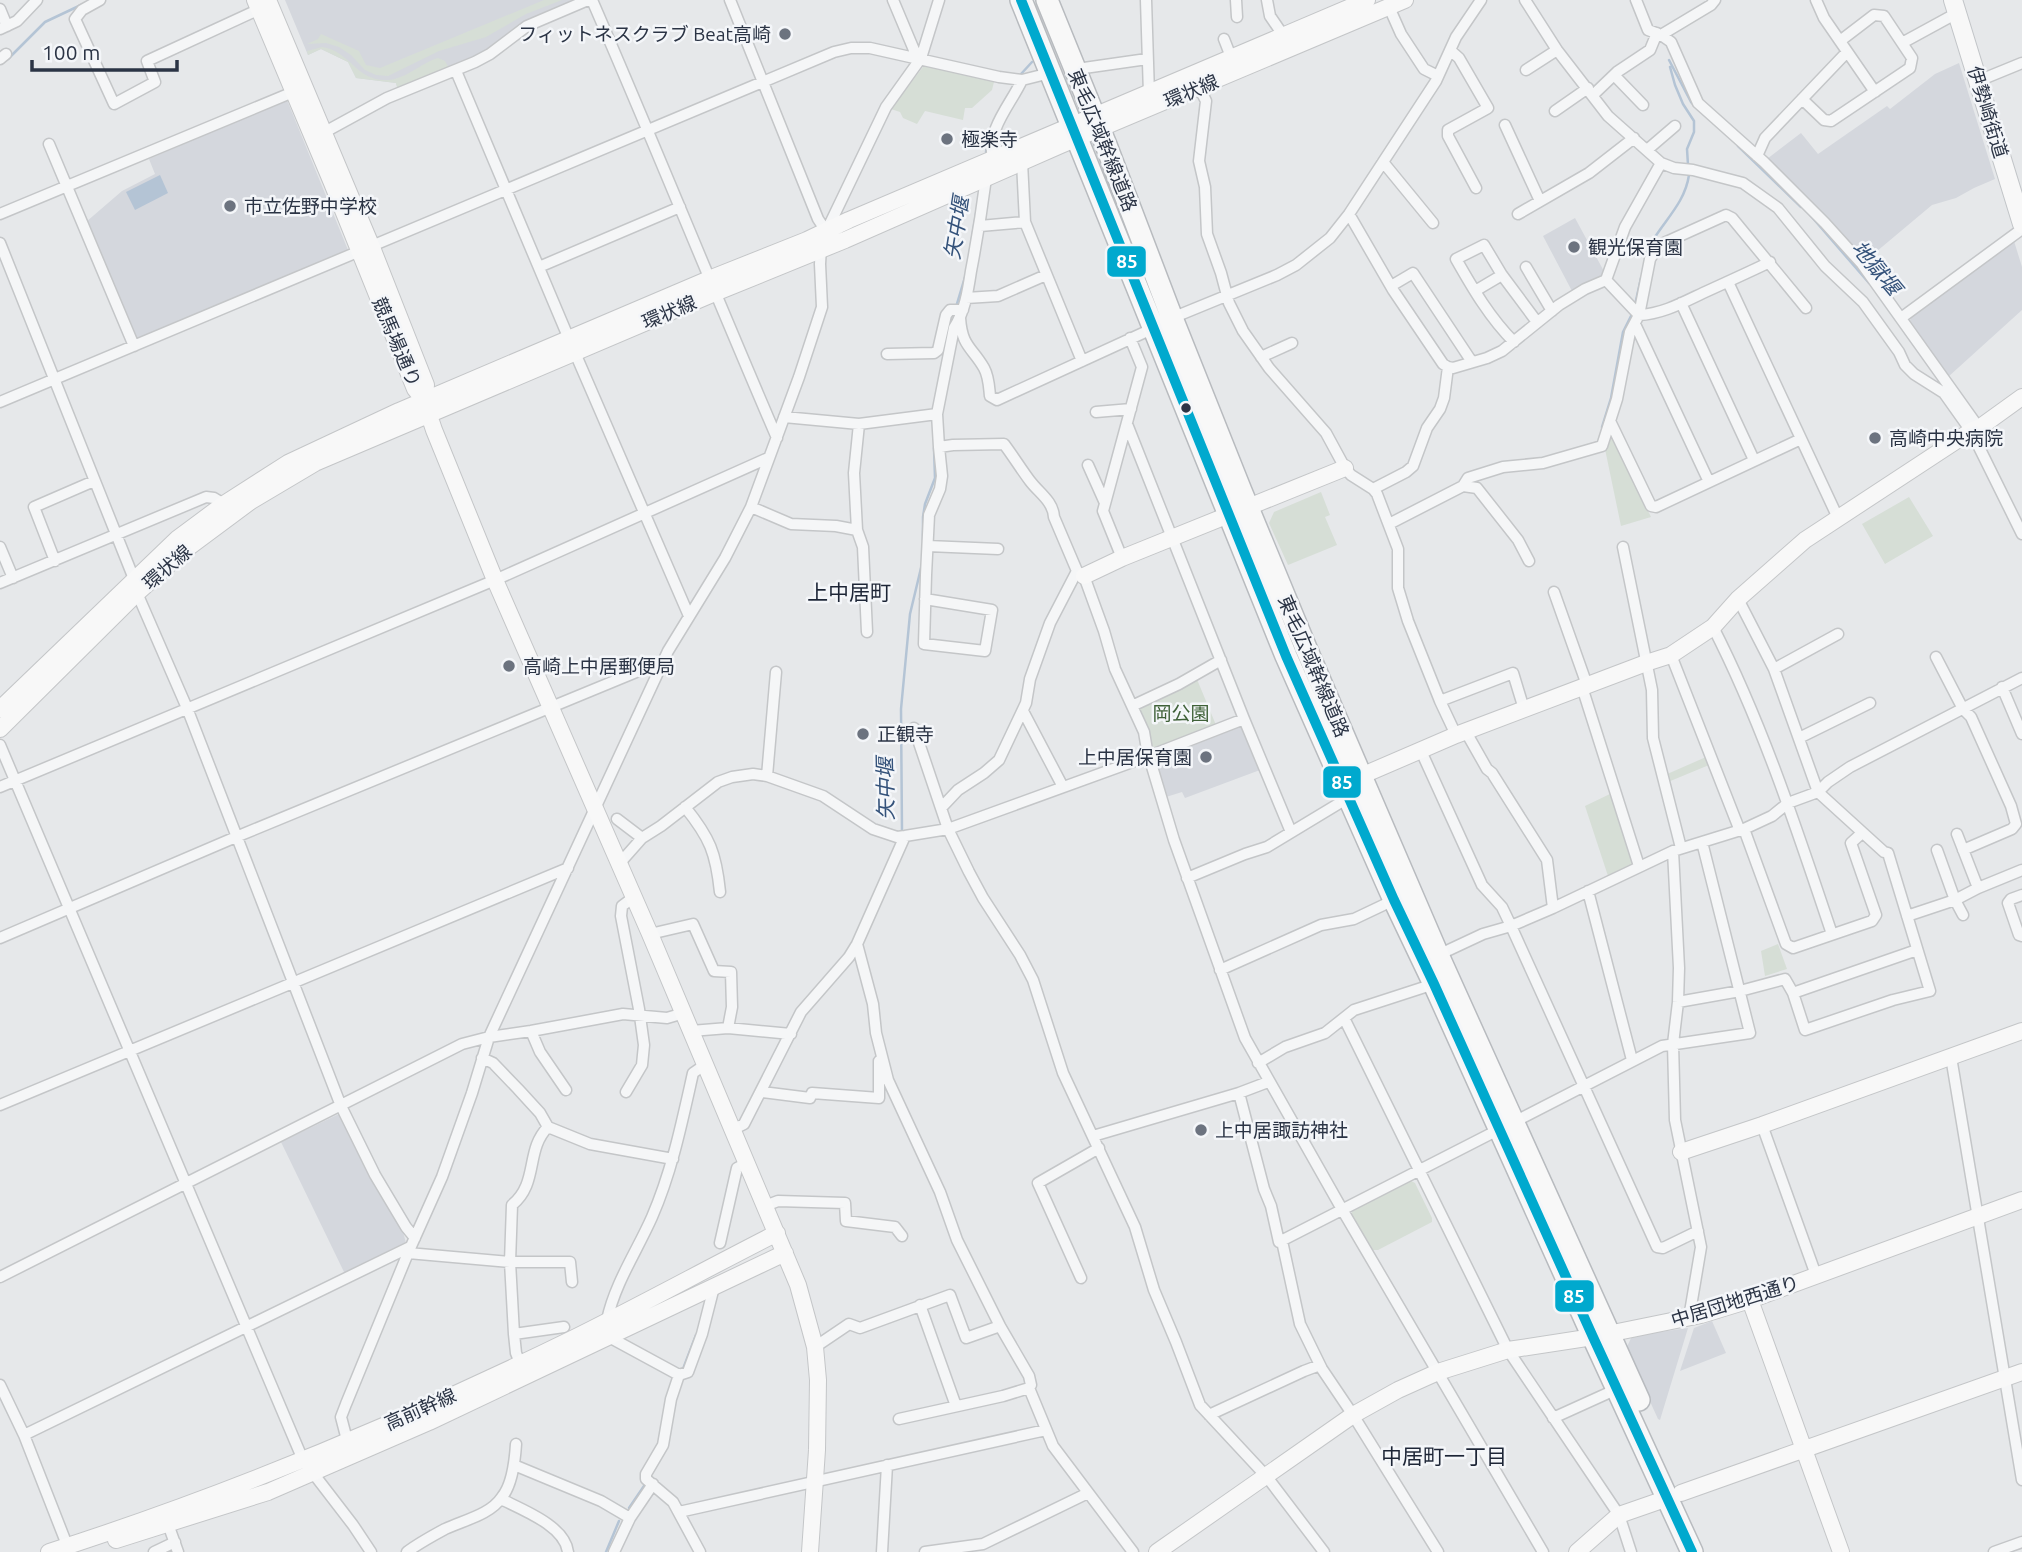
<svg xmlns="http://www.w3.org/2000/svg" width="2022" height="1552" font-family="Ubuntu,'Noto Sans JP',sans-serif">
<rect width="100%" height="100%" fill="#e6e8ea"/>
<path fill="#d4d7dd" d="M285 0H582L487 53 398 91 396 83 356 78 348 62 321 49 308 55Z
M1959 63 1995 179 1974 188 1956 198 1932 205 1864 262 1767 159 1801 133 1818 154 1887 106 1890 109 1935 74Z
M287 100 348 250 136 341 86 222 122 191 155 174 149 159Z
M1575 218 1606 275 1572 291 1543 236Z
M2014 241 2022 267V310L1948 377 1910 321 1911 317Z
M1239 726 1243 728 1260 770 1185 798 1182 792 1166 797 1156 765 1159 760Z
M341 1113 402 1228 406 1243 345 1274 281 1142Z
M1712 1321 1726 1353 1680 1371 1694 1328Z
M1688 1328 1660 1420 1658 1419 1626 1349 1632 1336Z"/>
<path fill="#d6ded6" d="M544 0H562L526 14 486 37 439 51 388 76 376 75 365 70 351 55 339 47 326 43 307 44 318 39 321 34 359 51 366 65 380 68Z
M322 47C351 51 356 82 388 80 406 79 421 63 438 58L445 61 450 70 398 91 396 83 356 78 348 62 321 49 308 55 307 51Z
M926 66 994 82 992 90 972 108H965L963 120 925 111 917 124 903 118 900 112 891 109 923 67Z
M1611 434 1651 517 1621 526 1605 449Z
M1321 492 1330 515 1325 517 1337 545 1288 565 1269 523 1274 512Z
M1909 497 1933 536 1885 564 1862 524Z
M1196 677 1216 725 1154 752 1148 731 1139 709 1141 705Z
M1706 757 1709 765 1668 782 1665 775Z
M1612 793 1633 861 1632 865 1608 876 1585 806Z
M1778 944 1787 969 1765 976 1761 951Z
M1409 1180 1415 1183 1432 1218V1222L1378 1250H1371L1351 1214 1354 1208Z"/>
<path fill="#b4c4d5" d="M160 175 168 193 135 210 126 192Z"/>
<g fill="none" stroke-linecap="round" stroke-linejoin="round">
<path stroke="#b4c4d5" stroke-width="2.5" d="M8 59 45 22 81 5
M1669 60 1691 102 1695 106
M1670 67 1675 85 1683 104 1694 121V132L1687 149 1688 165
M1021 74 1032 62
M1738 146 1801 207
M986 152 987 145
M1811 216 1869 283
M970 250 977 208
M1645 257C1655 227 1684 209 1689 175
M1635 305 1641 278
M956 307 965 277
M1602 427 1611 398 1623 332 1633 312
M923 540V517L925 504 935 478 934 448
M902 832 901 709 910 614 921 568
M683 1369 696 1335
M629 1508 644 1486
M606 1552 619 1521"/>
<defs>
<path id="street" d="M100 0 82 10 75 19 114 104 155 82 147 61 264 7
M592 0C655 145 714 292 777 438
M730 0 818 219 826 231
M893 0 914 50 921 58
M1146 0 1149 94
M1236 0 1237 17
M1267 0 1270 16 1283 35
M1525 0 1557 50 1608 116 1661 163 1674 168 1693 170 1743 183 1778 208 1825 266 1863 302 1899 352 1905 365 1914 374 1944 393 1971 431 2022 534
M1636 0 1648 30 1661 35 1671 42 1698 103 1764 162 1825 223 1862 264 1979 428
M1816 0 1824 18 1875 92
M1389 7 1401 34 1424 69 1438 76
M0 9 7 26
M0 29 17 21 37 0
M1661 35 1711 5 1715 0
M1224 39 1231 57
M1902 43 1957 13
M1450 50 1459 58 1488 108 1448 130V136L1476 188
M0 59 6 54
M1526 70 1557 50
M456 71 569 339 689 616
M1076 72 1084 68 1147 59
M1614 75 1643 105
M1978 81 2022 63
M1199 87 1206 101 1199 161 1205 187 1207 234 1221 273 1229 303 1243 331 1269 368 1326 433 1345 468 1351 475 1373 489 1377 494 1398 549V588L1408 621 1440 701 1456 735
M1593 95 1617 72 1650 50 1657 33
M1802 99 1824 120 1831 121 1910 68 1912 58 1884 16 1874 15 1840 41
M1555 111 1588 88
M1505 125 1540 201
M323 133 387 98 475 62 490 54 527 26 588 0
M49 144 134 346
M1647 150 1675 126
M1757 156 1765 138 1847 52
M993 158C986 130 1011 104 1022 80
M1022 162 1025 222 1082 361
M1383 162 1433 223
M986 178C982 209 977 240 971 271 968 291 965 311 954 328L937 414 939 447 953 445 1004 444C1013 456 1021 469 1030 481 1039 493 1053 501 1054 517L1077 571 1084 576 1104 631 1115 669 1144 732 1147 750 1174 840 1245 1038 1343 1211 1543 1552
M0 214 298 90
M1349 214 1393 290 1443 364 1448 367 1453 368 1487 358 1502 351 1559 305 1585 289 1606 280 1639 315C1662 314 1682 303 1703 293 1725 283 1747 273 1770 262
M1518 214 1589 173 1634 138
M980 226 1025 222
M826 232 886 107 921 58 939 0
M0 243 134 579
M539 267 680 207
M1526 267 1552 311
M1606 280 1625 227 1661 163
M1728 282 1838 518
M1391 286 1413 273 1472 362
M1475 291 1502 275
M966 298 998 296 1046 275
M1681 303 1754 460
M960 318C962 347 972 347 984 368 989 377 989 387 990 396L997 400 1154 328
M1172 318 1277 275 1296 265 1330 238 1349 214 1436 81 1456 37 1481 0
M1901 318 2022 229
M1635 324 1709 482
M1514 342C1490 318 1473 289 1456 259L1484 245 1502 275 1537 322
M887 354 934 353 938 350 946 315 950 310H963
M1261 357 1292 343
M0 402 834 52 851 48H870L999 77 1022 80 1050 73
M1096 412 1131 409
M784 417 859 424 937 414
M1610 421 1651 506 1656 507 1801 439
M1127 424 1244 719 1291 832
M1088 465 1105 503
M1463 486 1477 488 1518 540 1529 561
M1373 489 1406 472 1413 466 1427 428 1440 409 1444 398 1448 367
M751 507 791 524 836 526 857 530 863 547 867 632
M1389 524 1463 486 1468 478 1503 467 1543 463 1602 446 1617 399 1630 332 1639 315 1650 259 1657 248 1664 243 1726 215 1732 218 1806 308
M857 530 854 473 859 424
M928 546 998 549
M0 547 13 578
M1623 547 1652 690 1653 738 1681 848
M1122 558 1103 511 1142 367 1130 338
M55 561 34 507 94 481
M0 583 206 497 214 498 224 504
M1554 592 1587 685
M137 593 187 708 341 1106 375 1175 406 1227 415 1238
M925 599 992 610 985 651 924 644 926 575 929 515 940 489 942 476 939 447
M1713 627C1763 725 1797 830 1832 934
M1671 655 1740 831
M1936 657 1963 709 1971 717 2011 806 2016 824 2012 829 1963 850
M1774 669 1838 634
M1582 687 1639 866
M2002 687 2022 734
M1440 701 1513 673 1524 709
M1132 706 1179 684 1221 660
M1023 711 1063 787
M914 728 948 829 969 872 983 898 1020 955 1033 980 1063 1073 1135 1227 1154 1290 1176 1342 1200 1405 1267 1477 1324 1552
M1466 732 1487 769 1492 773 1547 860 1553 908
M1799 738 1870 703
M0 745 303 1460 353 1525 371 1552
M1421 751 1482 885 1502 907 1511 926 1657 1247 1663 1248 1698 1231
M767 776 776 672
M0 787 495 580 768 458
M685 807C710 838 716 853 720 892
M941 808 958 790 984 773 999 760 1026 703 1030 679 1050 623 1077 571
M617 819 642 838
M1744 829 1786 944 1793 948 1872 921 1876 915 1851 843 1862 833
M1957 834 1978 888
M1937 850 1955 900 1963 915
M1673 851 1679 968 1678 1002 1673 1044 1675 1120 1701 1247 1689 1318
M619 864 642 838 661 826 718 782 732 777 753 774 767 776 823 796 873 829 897 837 905 836 948 829 1149 756 1244 719
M1187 878 1245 854 1267 847 1348 798
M1588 891 1632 1060
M2022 895 2011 899 2008 903 2019 935 2022 936
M1907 916 1955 900 1978 888 2022 870
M650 934 693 924 714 971 731 972 732 1007 728 1028
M0 938 236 837 663 661
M857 944 873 1004 876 1033 888 1080 940 1192 957 1240 1000 1326 1029 1376 1031 1385 1029 1388
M1436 956 1483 934 1511 926 1553 908 1673 851 1744 829 1772 816 1788 803 1818 792 1828 782 1850 767 2022 678
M1220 970 1321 925 1354 919 1394 900
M1793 993 1917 950
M1678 1002 1740 991 1785 979 1793 993 1805 1030 1893 1000 1930 991 1888 853 1884 852 1818 792 1774 669 1738 599
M1344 1018 1508 1350 1619 1515 1631 1552
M531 1031 540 1052 566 1090
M691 1031 728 1028 791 1034
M1951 1057 2022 1480
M482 1058 493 1063 518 1089 540 1113 548 1127 590 1144 673 1159
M1258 1063 1285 1047 1325 1033 1354 1010 1434 984
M626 1092 642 1065 644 1045 639 1009 621 916 622 906 634 897
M762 1092 810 1098 812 1093 879 1098V1061
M1239 1093 1264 1189 1271 1206 1279 1242 1500 1129
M0 1105 568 868
M1514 1122 1662 1046 1750 1033 1702 842
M1762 1125 1816 1275
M548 1127C525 1150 539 1183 512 1205L510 1262 514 1334 564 1327
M734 1129 744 1124 801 1012 849 957 857 944 905 836
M1093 1136 1239 1093 1268 1082
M765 1206 778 1201 845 1203 846 1221 895 1227 902 1236
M1282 1241 1300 1324 1322 1369 1353 1415 1438 1552
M720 1243 737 1168 747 1163
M408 1253 510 1262H570L572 1282
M0 1277 462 1044 489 1037 531 1031 623 1014 667 1018 684 1013
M1081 1278 1038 1183 1099 1148
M920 1305 956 1406
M607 1320C615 1283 637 1251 652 1217 672 1171 682 1122 693 1073L706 1064
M514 1334 516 1353 520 1363
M609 1337 679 1375 688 1372 702 1334 714 1287
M815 1347 849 1324 860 1328 950 1295 966 1338 1000 1326
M679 1375 671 1399 663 1445 646 1474V1479L673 1502 700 1552
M0 1385 24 1435 69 1550
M1209 1415 1304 1371 1320 1365
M1553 1418 1617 1389
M899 1419 1003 1396 1029 1388 1053 1446 1133 1552
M24 1435 410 1247
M347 1440 341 1417 346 1404 408 1253 442 1177 472 1093 489 1037 668 651 725 558 751 507 799 377 822 307 820 264 821 247
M514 1465 601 1501 630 1518
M501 1499C523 1510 565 1526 568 1552
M679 1512 1046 1430
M168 1524 178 1552
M154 1552 175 1542
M407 1552C419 1543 432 1536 445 1529 464 1520 490 1515 502 1497 512 1485 515 1460 516 1444
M614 1552 630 1518 653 1484
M882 1552 887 1465
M925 1552 983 1544 1088 1493
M1994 1552 2022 1542"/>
<path id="secondary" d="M255 0 332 183 415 389 424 400 434 430 495 580 650 934 798 1285 815 1347 818 1380 817 1450 810 1552
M268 0 371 245 426 385 424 400
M1084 576 1122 558 1345 468
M0 709 177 539 224 504 288 463 399 411 709 279 807 240 849 220 1367 0
M0 729 137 593 185 550 251 501 315 463 715 293 845 240 1061 145 1405 0
M1361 776 1456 735 1646 663 1671 655 1713 627 1738 599 1805 540 1971 431 1979 428 2022 397
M1681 1152 1762 1125 2022 1031
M1750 1300 1841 1552
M1681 1493 2022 1372
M116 1540 268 1492 429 1422 785 1253
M49 1552C228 1495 402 1422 570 1340 639 1306 708 1268 777 1233
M1157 1552 1353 1415 1398 1390 1438 1372 1508 1350 1593 1337 1701 1315 1750 1300 2022 1200
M1577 1552 1619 1515 1668 1498"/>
<path id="primary" d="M1953 0 2022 224"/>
<path id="highway" d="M1021 0 1286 656 1394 900 1434 984 1593 1337 1692 1552
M1047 0 1106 145 1172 318 1241 491 1306 648 1438 955 1639 1400"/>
</defs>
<use href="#street" stroke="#c4c6c8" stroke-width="13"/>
<use href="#secondary" stroke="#c4c6c8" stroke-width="18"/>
<use href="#primary" stroke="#c2c5c8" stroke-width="20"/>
<use href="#highway" stroke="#b8bbbf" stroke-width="24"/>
<use href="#street" stroke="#f5f6f7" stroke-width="10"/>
<use href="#secondary" stroke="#f8f8f8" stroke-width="16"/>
<use href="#primary" stroke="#f8f8f8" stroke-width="18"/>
<use href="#highway" stroke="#f8f8f8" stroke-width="21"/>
<defs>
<path id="bus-1" d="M1021 0 1286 656 1394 900 1434 984 1593 1337 1692 1552"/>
</defs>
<use href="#bus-1" stroke="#f4f6f9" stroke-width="16"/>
<use href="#bus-1" stroke="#00a9ce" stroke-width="10"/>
</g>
<g fill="#6c737f" stroke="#f4f6f9" stroke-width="2.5">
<circle cx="785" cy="34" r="7"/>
<circle cx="947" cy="139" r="7"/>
<circle cx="230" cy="206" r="7"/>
<circle cx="1574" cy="247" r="7"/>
<circle cx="1875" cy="438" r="7"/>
<circle cx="509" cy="666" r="7"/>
<circle cx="863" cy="734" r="7"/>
<circle cx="1206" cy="757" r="7"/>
<circle cx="1201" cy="1130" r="7"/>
</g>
<circle fill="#2b3445" stroke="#f4f6f9" stroke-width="2.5" cx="1186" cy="408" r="6"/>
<g text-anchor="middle" stroke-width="5" stroke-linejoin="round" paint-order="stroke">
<g font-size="19" fill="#2b3445" stroke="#f4f6f9" text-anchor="start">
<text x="771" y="41" text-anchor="end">フィットネスクラブ Beat高崎</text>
<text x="961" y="146">極楽寺</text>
<text x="244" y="213">市立佐野中学校</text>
<text x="1588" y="254">観光保育園</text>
<text x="1889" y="445">高崎中央病院</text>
<text x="523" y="673">高崎上中居郵便局</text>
<text x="877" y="741">正観寺</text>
<text x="1192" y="764" text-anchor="end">上中居保育園</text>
<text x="1215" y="1137">上中居諏訪神社</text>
</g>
<g font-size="19" fill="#2b3445" stroke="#f4f6f9">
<text transform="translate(1191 91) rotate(-23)" y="7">環状線</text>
<text transform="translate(1988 112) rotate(73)" y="7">伊勢崎街道</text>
<text transform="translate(1103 140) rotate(68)" y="7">東毛広域幹線道路</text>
<text transform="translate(669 312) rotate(-23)" y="7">環状線</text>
<text transform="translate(397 342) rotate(67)" y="7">競馬場通り</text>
<text transform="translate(167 567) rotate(-41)" y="7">環状線</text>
<text transform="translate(1314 666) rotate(67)" y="7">東毛広域幹線道路</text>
<text transform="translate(1735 1301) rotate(-17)" y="7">中居団地西通り</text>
<text transform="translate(420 1409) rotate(-24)" y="7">高前幹線</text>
</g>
<g font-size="19" fill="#3f6138" stroke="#f4f6f9">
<text x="1181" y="720">岡公園</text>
</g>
<g font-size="21" font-style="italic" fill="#34527a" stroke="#f4f6f9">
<text transform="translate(957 228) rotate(-81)" y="7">矢中堰</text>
<text transform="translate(1876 268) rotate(50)" y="7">地獄堰</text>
<text transform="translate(886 789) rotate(-91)" y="7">矢中堰</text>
</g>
<g font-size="21" fill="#1d2536" stroke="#f4f6f9">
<text x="849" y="600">上中居町</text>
<text x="1444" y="1464">中居町一丁目</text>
</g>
</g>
<g stroke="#f4f6f9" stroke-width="2.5">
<rect x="1106" y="245" width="41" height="33" rx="7" fill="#00a9ce"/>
<rect x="1322" y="765" width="40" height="34" rx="7" fill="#00a9ce"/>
<rect x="1554" y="1279" width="41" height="34" rx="7" fill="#00a9ce"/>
</g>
<g font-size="19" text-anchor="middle" font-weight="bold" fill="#fff">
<text x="1127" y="268">85</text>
<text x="1342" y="789">85</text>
<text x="1574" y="1303">85</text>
</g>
<path d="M32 60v10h145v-10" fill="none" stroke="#2b3445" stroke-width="3.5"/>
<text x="42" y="60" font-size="21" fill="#2b3445" stroke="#f4f6f9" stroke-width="5" paint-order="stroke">100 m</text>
</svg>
